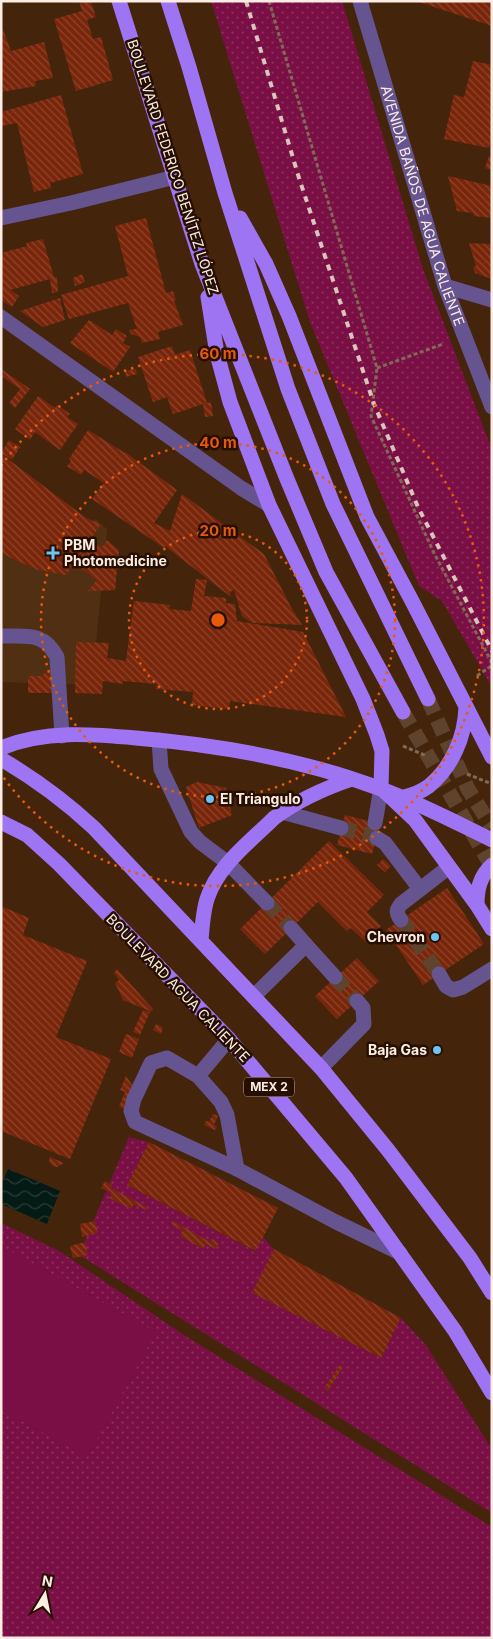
<svg xmlns="http://www.w3.org/2000/svg" width="493" height="1639" font-family="Inter,sans-serif">
<defs>
<pattern id="grass-dots" width="8" height="8" patternUnits="userSpaceOnUse" patternTransform="scale(1.25)"><rect width="8" height="8" fill="#790f45"/><path d="M2 2h.1M6 6h.1" fill="none" stroke="#8d3260" stroke-width="1.8" stroke-linecap="round"/></pattern>
<pattern id="water-waves" width="16" height="10" patternUnits="userSpaceOnUse" patternTransform="scale(1.25)"><rect width="16" height="10" fill="#041a15"/><path d="M0 5q4-4 8 0t8 0" fill="none" stroke="#2a3c37"/></pattern>
<pattern id="building-back-hatch" width="6" height="6" patternUnits="userSpaceOnUse" patternTransform="scale(1.25)"><rect width="6" height="6" fill="#79250a"/><path d="M-1 5l2 2M0 0l6 6M5-1l2 2" fill="none" stroke="#8d452e"/></pattern>
</defs>
<rect width="100%" height="100%" fill="#44250c"/>
<path fill="#512f13" d="M1 454 86 518 87 535 95 519 107 529 92 685 1 682Z"/>
<path fill="url(#grass-dots)" d="M211 1H342L423 269 492 450V687L442 601 419 586 310 322Z
M129 1137 149 1142 127 1185 255 1251 263 1237 274 1249 253 1293 381 1358 401 1318 425 1344 492 1449V1513L79 1255Z
M1 1223 59 1251 184 1335 492 1527V1638H1Z"/>
<path fill="#790f45" d="M1 1246 156 1332 87 1457 1 1410Z"/>
<path fill="url(#water-waves)" d="M8 1169 60 1191 47 1224 1 1204V1185Z"/>
<path fill="url(#building-back-hatch)" d="M79 1H91L96 17 87 20 93 39 101 37 113 80 76 91 54 19 82 11Z
M419 1H492V26L419 2Z
M1 24 11 51 44 42 53 78 35 81 36 86 1 92Z
M473 61 492 65V137L489 148 444 139 454 95 464 97Z
M61 95 83 174 50 183 51 188 34 192 17 123 1 126V112Z
M489 156 492 157V170L485 168Z
M448 176 492 186V218L474 216 473 213 457 211Z
M146 218 166 293 173 291 176 300 174 301 183 325 158 332 160 339 142 343 140 337 131 334 129 330 137 329 128 303 69 319 61 295 128 276 115 226Z
M43 239 54 277H57L58 292 52 293 50 279 10 290 19 296 12 307 1 300V253L27 246 26 243Z
M469 243 492 244V279L475 273 473 267 476 266Z
M82 274 85 282 75 286 73 278Z
M60 298 65 320 43 327 20 311Z
M89 320 112 335 116 329 127 336 123 343 130 347 113 372 70 343Z
M172 346 175 355 190 350 207 403 211 402 213 416 205 417 203 404 173 414 167 397 153 402 138 357Z
M1 369 30 389 15 408 9 403 20 389 3 377 1 380Z
M136 369 137 374 126 377 125 371Z
M38 396 55 408 57 405 70 414 67 417 78 424 60 450 35 432 30 440 15 429Z
M88 430 125 453V452L177 490 154 523 170 531 182 494 264 554 291 607 302 625 252 623 242 616 234 590 230 592 231 597 165 546 164 548 92 499 104 483 84 470 81 475 67 466 71 461 69 459Z
M9 440 20 447 12 460 1 453Z
M1 454 86 518 101 524 66 575 38 570 11 558 1 552Z
M107 540 119 550 115 590 88 591 97 580 75 564 92 541 102 547Z
M196 579 207 580 204 596 226 598V603L235 604 237 621 303 632 346 717 230 701 229 709 192 705 193 692 156 689 157 684 123 681V684L103 681 102 694 75 693 76 642 109 643 107 658 126 661 134 601 170 605 169 609 191 611Z
M44 673H52V693H28V676H43Z
M197 782 226 788 232 815 199 828 186 787Z
M345 815 380 824 372 854 337 845Z
M329 841 384 895 367 912 381 926 366 942 351 928 347 931 318 902 265 954 240 929Z
M383 859 391 866 385 872 377 865Z
M447 888 484 944 423 985 386 930Z
M1 906 29 918 23 935 87 961 56 1037 111 1059 70 1159 1 1131Z
M357 958 379 981 337 1019 315 996Z
M117 969 153 1009 152 1012 123 1000 115 983 119 980 114 973Z
M143 1010 150 1012 140 1035 133 1032Z
M156 1024 163 1027 161 1034 153 1030Z
M126 1034 139 1039 132 1058 119 1052Z
M126 1076 137 1092 128 1111 119 1107 125 1092 120 1090Z
M213 1114 218 1116 214 1125 217 1126 215 1130 204 1125 206 1121 209 1122Z
M149 1142 278 1208 256 1251 127 1185Z
M50 1157 64 1163 57 1167 53 1166 49 1161Z
M105 1181 112 1185 111 1188 147 1207 146 1210 134 1204 131 1209 109 1198 112 1193 101 1188Z
M95 1221 98 1233 82 1237 80 1224Z
M173 1221 210 1242 212 1239 219 1243 215 1249 206 1244 203 1249 180 1236 183 1231 171 1224Z
M85 1242 88 1255 73 1258 70 1246Z
M274 1249 401 1318 381 1358 252 1293Z
M340 1365 343 1367 328 1391 324 1388Z"/>
<g fill="none" stroke-linecap="round" stroke-linejoin="round">
<path stroke="#5f432c" stroke-width="15" stroke-dasharray="15 8" stroke-linecap="butt" d="M341 828 372 836 375 823
M267 903 291 928
M401 920 439 974
M335 977 357 1001"/>
<path stroke="#5f432c" stroke-width="15" stroke-dasharray="15 8" stroke-linecap="butt" d="M428 699 468 789 492 827
M403 712 492 867"/>
<path stroke="#836a56" stroke-width="3" stroke-dasharray="4 2.5" stroke-linecap="butt" d="M269 1 377 368 371 416 434 553 491 661 490 667 475 677
M377 368 443 344
M403 746 427 756
M467 774 492 784"/>
<g stroke="#665490" stroke-width="15">
<path id="s1" d="M360 1 445 286 492 407"/>
<path d="M1 218 71 203 175 177"/>
<path d="M445 286 492 300"/>
<path d="M1 317 241 488 269 505"/>
<path d="M1 636C27 637 43 631 57 657L62 736"/>
<path d="M159 740 161 769 191 832 200 842 228 863 267 903"/>
<path d="M282 812 341 828"/>
<path d="M375 823 381 788"/>
<path d="M377 838 385 843 420 889"/>
<path d="M401 920C396 913 396 910 401 904L449 867"/>
<path d="M291 928 306 945"/>
<path d="M439 974 446 986 453 990 463 987 492 969"/>
<path d="M254 996 306 945 335 977"/>
<path d="M229 1039 198 1076 167 1058 151 1063 134 1099 131 1111 135 1122 237 1169 334 1221 400 1253"/>
<path d="M321 1068 364 1024 363 1008 357 1001"/>
<path d="M198 1076 221 1102 227 1115 237 1169"/>
</g>
<path stroke="#9e74f2" stroke-width="15" d="M119 1 202 264 287 479 326 572 403 712
M168 1 189 67 225 193 288 389 333 504 428 699
M240 218 266 264 289 316 367 517 412 601 492 757
M208 297 217 354 230 402 269 505 363 699 377 735 382 751 381 788 415 820 477 905 492 929
M1 748C44 730 92 734 136 738 220 745 302 759 381 789 419 803 455 822 492 840
M1 759C35 779 66 802 94 828L321 1068 388 1150 470 1258 492 1293
M404 797C412 795 421 792 429 786 452 767 465 737 466 707
M1 822 27 835 59 864 229 1039 346 1178 455 1331 492 1393
M477 905C477 889 480 876 492 865
M201 941C202 927 203 912 207 899 218 865 250 842 274 818 297 801 325 788 352 779"/>
<path stroke="#d8c6ba" stroke-width="4" stroke-dasharray="6 6" stroke-linecap="butt" d="M246 1 299 178 374 404 418 507 492 651"/>
</g>
<g fill="none" stroke="#e8590c" stroke-width="2.5" stroke-dasharray="2.5 5">
<circle cx="218" cy="620" r="89"/>
<circle cx="218" cy="620" r="177"/>
<path d="M1 466A266 266 0 1 1 1 774"/>
</g>
<g fill="#6fc2f4" stroke="#260f00" stroke-width="2">
<path d="M50.5 545.5h5v5h5v5h-5v5h-5v-5h-5v-5h5z"/>
<circle cx="210" cy="799" r="5"/>
<circle cx="435" cy="937" r="5"/>
<circle cx="437" cy="1050" r="5"/>
</g>
<g text-anchor="middle" stroke-width="5" stroke-linejoin="round" paint-order="stroke">
<rect fill="#260f00" stroke="#bbaa9f" stroke-width="1" x="244" y="1077.5" width="50" height="19" rx="4"/>
<g font-size="12" font-weight="bold" fill="#fbede3">
<text x="269" y="1091">MEX 2</text>
</g>
<g font-size="14" fill="#fbede3" stroke="#260f00">
<text transform="translate(173 167) rotate(72)" y="5">BOULEVARD FEDERICO BENÍTEZ LÓPEZ</text>
<text dy="5" stroke="none"><textPath href="#s1" startOffset="214">AVENIDA BAÑOS DE AGUA CALIENTE</textPath></text>
<text transform="translate(178 988) rotate(46)" y="5">BOULEVARD AGUA CALIENTE</text>
</g>
<g font-size="14" font-weight="bold" fill="#fbede3" stroke="#260f00" text-anchor="start">
<text x="64" y="550">PBM<tspan x="64" dy="16">Photomedicine</tspan></text>
<text x="220" y="804">El Triangulo</text>
<text x="425" y="942" text-anchor="end">Chevron</text>
<text x="427" y="1055" text-anchor="end">Baja Gas</text>
</g>
</g>
<circle cx="218" cy="620" r="8" fill="#e8590c" stroke="#260f00" stroke-width="2.5"/>
<g font-size="15" text-anchor="middle" font-weight="bold" fill="#e8590c" stroke="#260f00" stroke-width="5" stroke-linejoin="round" paint-order="stroke">
<text x="218" y="359">60 m</text>
<text x="218" y="448">40 m</text>
<text x="218" y="536">20 m</text>
</g>
<rect width="493" height="1639" fill="none" stroke="#fbede3" stroke-width="5"/>
<g transform="translate(45 1594) rotate(10)" stroke="#260f00" stroke-width="4" paint-order="stroke">
<path d="M0-4L9 19L0 12L-9 19Z" fill="#fbede3"/>
<text y="-8" font-size="14" font-weight="bold" text-anchor="middle" fill="#fbede3">N</text>
</g>
</svg>
